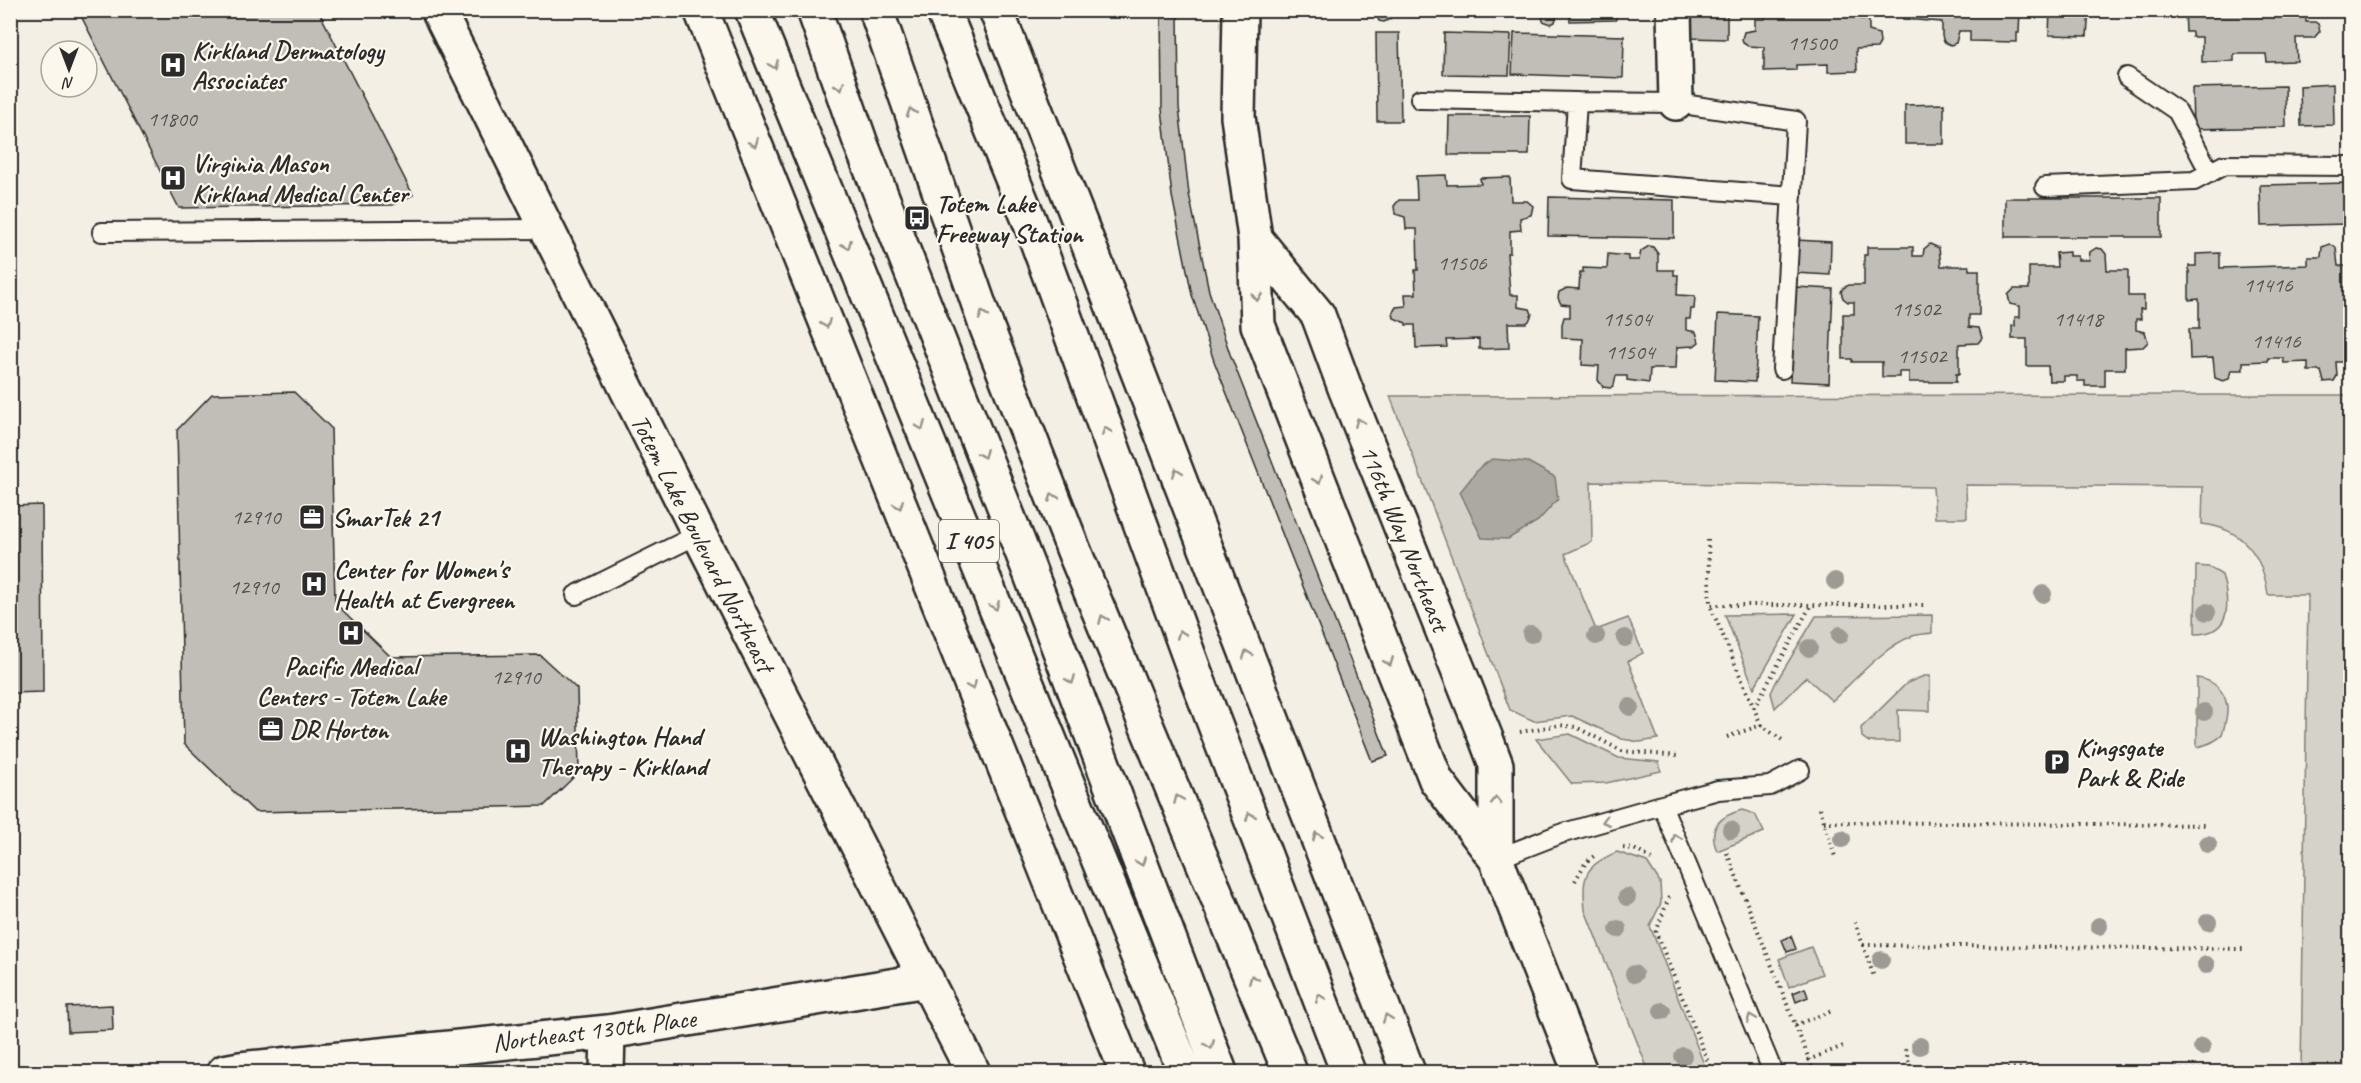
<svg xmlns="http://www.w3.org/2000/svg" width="2361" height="1083" font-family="Caveat,sans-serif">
<rect width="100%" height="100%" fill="#f3efe4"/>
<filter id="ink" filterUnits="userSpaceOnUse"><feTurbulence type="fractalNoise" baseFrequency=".0167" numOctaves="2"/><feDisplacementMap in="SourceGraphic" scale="12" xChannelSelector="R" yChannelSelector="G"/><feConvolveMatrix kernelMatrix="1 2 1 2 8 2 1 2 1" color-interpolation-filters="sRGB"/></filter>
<g filter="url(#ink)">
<path fill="#d5d2c9" stroke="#807e7a" stroke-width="1.5" d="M2350 395V1072H2301L2308 595H2268C2263 556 2243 528 2202 524L2203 487 1966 485 1967 518H1935L1933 487 1591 482 1592 542 1565 554 1596 630 1628 618 1643 653 1628 661 1658 739 1640 742 1622 739 1572 716 1534 721 1510 710 1390 396Z
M2196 566 2209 567 2222 575C2230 603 2232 634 2195 634Z
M1797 614 1754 688 1725 615Z
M1932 615V633C1926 634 1919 634 1913 636 1885 645 1854 681 1832 701L1806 677 1775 708 1771 693 1776 682 1816 616Z
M1924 676H1930V711L1898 710 1899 742H1869L1862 737 1861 728 1907 683Z
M2197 678C2218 680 2231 698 2226 719 2225 723 2224 730 2222 734 2217 742 2206 745 2197 747Z
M1570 734 1619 758 1659 762 1661 771 1606 783 1572 784 1536 739Z
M1742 810 1755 814 1764 832 1717 851C1707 827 1720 816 1742 810Z
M1617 852 1647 862 1660 882 1661 903 1650 926 1707 1072H1649L1585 910C1582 875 1584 867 1617 852Z
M1811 947 1822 974 1789 987 1779 959Z"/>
<path fill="#aca9a2" stroke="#787772" stroke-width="1.5" d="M1492 459 1528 462 1555 477 1558 499 1538 521 1508 539 1482 538 1460 492 1479 468Z"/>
<path fill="#c0beb6" stroke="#2b2b2b" stroke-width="1.5" d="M78 10H318L413 195 393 205 179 208Z
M1161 10H1178L1179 107 1189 194 1209 291 1230 354 1388 756 1372 761 1214 361 1192 295 1172 196 1162 109Z
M1375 10H1392L1390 19 1384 22 1379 21Z
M1403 10H1436V17H1413V14L1403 15Z
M1541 10H1565L1558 11 1555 22 1551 24 1543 21Z
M1569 10H1619V12H1616V20L1570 21Z
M1689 10H1727V39L1688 38Z
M1765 10H1860V19H1869V31L1879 34 1880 43 1877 48 1856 49 1857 71 1828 72V64L1796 65V70L1764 71V47L1748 46 1743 43 1742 39 1744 32 1755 30V19H1765Z
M1903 10H2020L2019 33H2017V42L1970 41V31H1959L1956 43 1951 45 1944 42 1942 36V22L1903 19Z
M2050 10H2089L2087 36 2049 35Z
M2185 10H2306V22H2315L2318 24 2320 31 2314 38H2296L2297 61 2267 62 2266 54H2234V61L2202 62V37H2192V32H2186Z
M1376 33H1399L1401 121H1377Z
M1444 33 1511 35 1509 75 1443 74Z
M1514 33 1624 36 1623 78 1512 74Z
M2333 84 2334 125 2301 126 2300 86Z
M2285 86 2286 127 2193 129 2192 88Z
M1944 104V144H1905V105Z
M1449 116H1530L1529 155H1448Z
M1446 175 1447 185 1481 184 1480 178 1510 177 1511 201H1527L1533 206 1531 215 1520 218 1521 230 1510 231V253H1507L1510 295H1518V307L1530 309 1532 314 1529 321 1526 323H1508L1509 348 1479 349V339L1446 340 1447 347 1416 348 1415 325H1406V323L1394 318 1393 312 1396 307 1406 306 1405 294H1416L1415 270H1418L1417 229H1406L1405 217 1395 214 1394 206 1399 200H1417L1416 176Z
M2350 183V224L2261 226 2260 185Z
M1549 197 1674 200V238L1548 236Z
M2005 198H2161V237H2005Z
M1796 240 1831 242 1830 275 1795 273Z
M1930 244 1939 248 1941 266H1969V270H1979V315H1969V327L1979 328 1982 338 1978 343 1959 344V374H1956V382H1909V372H1899V377H1882V362H1852V359H1843V314H1854V302H1848L1843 298 1841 292 1843 288 1849 285H1864V255H1867V247H1913V256H1923L1924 249Z
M2330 244 2336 248 2338 266H2350V362H2336L2337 376 2334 381 2324 382 2321 371H2308V362L2284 363 2283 358H2268V361L2243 362V370H2231L2229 379 2223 381 2215 378 2213 358 2190 359 2189 329H2199V299L2189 300V266H2196V254L2220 253V268L2308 265V257H2321L2322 247Z
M1649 246 1653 247 1658 254V270H1674V275H1678L1677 295 1695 296 1694 309H1691L1690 319H1686V330L1696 332 1699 342 1694 346 1677 347 1676 369H1650L1649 383 1627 380V376H1616L1614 385 1610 388 1603 387 1598 380 1599 366 1582 365 1583 339 1562 338V324L1564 317H1570V305L1561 304 1558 298 1559 292 1567 288 1579 289 1580 272H1583V268L1607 269 1608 254 1628 256V260H1639L1641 251Z
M2096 248 2102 249 2106 254 2107 270H2128V296H2144V309H2140L2141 319H2136V330L2145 332 2148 342 2143 347 2125 348V369H2105V386H2085V381H2077V376H2064V381H2049L2048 366H2027V339H2012V326H2015V317H2020V306L2010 304 2008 295 2014 289H2029V267H2057L2056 253 2069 252V256H2078V260H2089L2090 252Z
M1795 287 1833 289 1829 383 1790 381Z
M1718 314 1758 316 1755 382 1715 380Z
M294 392 331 428 335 603 391 657 540 655 577 689 579 772 544 806 255 812 184 744 177 430 212 394Z
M42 505 43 692 10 693V506Z
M1791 936 1796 949 1787 952 1782 940Z
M1805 988 1808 997 1796 1002 1793 993Z
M112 1005 113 1030 68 1032 67 1007Z"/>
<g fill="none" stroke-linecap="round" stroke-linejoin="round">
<defs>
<path id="lane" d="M2127 77 2177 111 2210 173
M1420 99 1577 102
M2045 187 2194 181 2224 165 2350 166
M102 232 545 229
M1782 369 1796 121 1676 103 1577 102 1572 179 1792 196
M576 595 699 534
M1662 805 1773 1072
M1496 859 1560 834 1662 805 1718 790 1770 786 1800 770"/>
<path id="street" d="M1674 10 1676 103
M224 1072 240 1069 608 1032 927 980
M607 1072 608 1032"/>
<path id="secondary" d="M438 10 699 534 973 1072
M1240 10 1238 117 1255 238 1258 325 1436 780 1496 859 1580 1072
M1255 238 1318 315 1345 388 1487 741 1496 765V859"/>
<path id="highway" d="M701 10 1127 1072
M752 10 1185 1072
M814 10 861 144 1028 567 1220 1072
M876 10 987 328 1074 551 1290 1072
M943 10 1030 222 1197 678 1348 1072
M996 10 1097 266 1408 1072"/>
</defs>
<use href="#lane" stroke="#2b2b2b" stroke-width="22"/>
<use href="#street" stroke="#2b2b2b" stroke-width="38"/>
<use href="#secondary" stroke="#2b2b2b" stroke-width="38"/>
<use href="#highway" stroke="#2b2b2b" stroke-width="38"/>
<path stroke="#2b2b2b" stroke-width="4" stroke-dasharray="1.5 4.5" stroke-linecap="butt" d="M1708 540 1710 605
M1754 708 1811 605
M1761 725 1785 742
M1520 732 1559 725 1576 727 1622 751 1678 756
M1727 737 1761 725 1710 605H1927
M1820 808 1835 857
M1824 822 2208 825
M1623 848 1634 849 1652 859
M1727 853 1814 1072
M1575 881 1586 862 1594 856
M1669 897 1656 932 1712 1072
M1855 922 1874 977
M1863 945 2246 949
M1795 1025 1832 1011
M1905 1049 1913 1072
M1808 1060 1846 1045
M1911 1067 2247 1071"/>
<use href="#lane" stroke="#fbf7ec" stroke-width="18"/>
<use href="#street" stroke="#fbf7ec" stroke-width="33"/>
<use href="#secondary" stroke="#fbf7ec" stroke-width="33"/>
<use href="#highway" stroke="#fbf7ec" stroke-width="33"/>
</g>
<g fill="#9d9a94">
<circle cx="1835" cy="581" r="9"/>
<circle cx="2043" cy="594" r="9"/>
<circle cx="2207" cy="612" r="9"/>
<circle cx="1531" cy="634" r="9"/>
<circle cx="1840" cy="635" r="9"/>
<circle cx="1596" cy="636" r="9"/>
<circle cx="1625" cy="638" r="9"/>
<circle cx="1809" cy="648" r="9"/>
<circle cx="1630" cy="707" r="9"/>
<circle cx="2204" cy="712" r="9"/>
<circle cx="1731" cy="830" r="9"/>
<circle cx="1842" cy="839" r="9"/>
<circle cx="2208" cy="844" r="9"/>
<circle cx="1627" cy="897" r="9"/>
<circle cx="2208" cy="922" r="9"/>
<circle cx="2099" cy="926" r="9"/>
<circle cx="1618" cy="929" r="9"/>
<circle cx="1881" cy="960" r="9"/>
<circle cx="2206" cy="965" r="9"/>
<circle cx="1634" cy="974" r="9"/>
<circle cx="1662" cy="1011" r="9"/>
<circle cx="1920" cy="1046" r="9"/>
<circle cx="2202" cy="1047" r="9"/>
<circle cx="1683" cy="1056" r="9"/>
</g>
<defs><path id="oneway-chevron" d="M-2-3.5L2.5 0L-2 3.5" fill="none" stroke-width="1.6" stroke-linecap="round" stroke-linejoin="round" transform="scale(1.5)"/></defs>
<g stroke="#93918c">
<use href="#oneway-chevron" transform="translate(774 65) rotate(68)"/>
<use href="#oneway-chevron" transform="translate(840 86) rotate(71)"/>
<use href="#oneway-chevron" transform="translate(911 112) rotate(-109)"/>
<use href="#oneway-chevron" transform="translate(754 143) rotate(68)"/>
<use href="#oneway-chevron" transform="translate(847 245) rotate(68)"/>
<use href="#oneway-chevron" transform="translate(1257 297) rotate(88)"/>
<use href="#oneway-chevron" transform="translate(983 315) rotate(-109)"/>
<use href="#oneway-chevron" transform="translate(826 324) rotate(68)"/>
<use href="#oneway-chevron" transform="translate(1359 422) rotate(-112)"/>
<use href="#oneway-chevron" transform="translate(921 426) rotate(68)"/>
<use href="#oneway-chevron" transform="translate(1106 431) rotate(-110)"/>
<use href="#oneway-chevron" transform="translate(983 454) rotate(68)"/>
<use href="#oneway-chevron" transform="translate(1177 472) rotate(-111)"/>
<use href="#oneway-chevron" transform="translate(1318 480) rotate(69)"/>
<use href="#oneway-chevron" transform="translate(1053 497) rotate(-111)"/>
<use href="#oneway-chevron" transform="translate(899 505) rotate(68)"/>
<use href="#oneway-chevron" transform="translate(995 606) rotate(68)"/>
<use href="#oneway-chevron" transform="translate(1103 619) rotate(-113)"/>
<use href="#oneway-chevron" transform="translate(1181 634) rotate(-110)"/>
<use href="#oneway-chevron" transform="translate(1247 654) rotate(-111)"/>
<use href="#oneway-chevron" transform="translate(1389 662) rotate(69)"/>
<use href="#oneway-chevron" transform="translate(1071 680) rotate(69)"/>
<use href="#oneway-chevron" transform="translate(972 686) rotate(68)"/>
<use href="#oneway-chevron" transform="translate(1178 799) rotate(-113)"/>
<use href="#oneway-chevron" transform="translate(1496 801) rotate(-90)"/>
<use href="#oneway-chevron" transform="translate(1250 816) rotate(-111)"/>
<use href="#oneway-chevron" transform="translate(1606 821) rotate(164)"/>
<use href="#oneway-chevron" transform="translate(1317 836) rotate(-111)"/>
<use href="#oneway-chevron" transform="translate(1676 838) rotate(-113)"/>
<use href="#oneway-chevron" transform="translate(1141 862) rotate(69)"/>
<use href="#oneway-chevron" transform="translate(1253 979) rotate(-112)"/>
<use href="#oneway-chevron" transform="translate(1320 998) rotate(-111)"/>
<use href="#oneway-chevron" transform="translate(1387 1018) rotate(-111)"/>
<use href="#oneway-chevron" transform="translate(1751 1018) rotate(-112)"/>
<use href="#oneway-chevron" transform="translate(1210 1045) rotate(69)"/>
</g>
</g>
<defs>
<symbol id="hospital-square" viewBox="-11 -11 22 22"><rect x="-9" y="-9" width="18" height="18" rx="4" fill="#2b2b2b" stroke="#fbf7ec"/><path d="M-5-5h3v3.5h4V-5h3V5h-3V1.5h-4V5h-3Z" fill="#fff"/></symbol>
<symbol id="bus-square" viewBox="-11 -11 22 22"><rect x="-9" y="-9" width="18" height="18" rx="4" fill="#2b2b2b" stroke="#fbf7ec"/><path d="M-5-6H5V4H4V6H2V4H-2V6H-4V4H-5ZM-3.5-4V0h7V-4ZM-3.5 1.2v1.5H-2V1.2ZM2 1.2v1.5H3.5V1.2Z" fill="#fff"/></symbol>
<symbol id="office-square" viewBox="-11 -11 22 22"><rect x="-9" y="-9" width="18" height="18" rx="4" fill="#2b2b2b" stroke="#fbf7ec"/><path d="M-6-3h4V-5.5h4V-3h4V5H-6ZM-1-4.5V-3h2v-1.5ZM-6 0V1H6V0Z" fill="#fff"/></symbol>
<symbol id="parking-square" viewBox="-11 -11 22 22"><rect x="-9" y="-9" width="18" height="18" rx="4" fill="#2b2b2b" stroke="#fbf7ec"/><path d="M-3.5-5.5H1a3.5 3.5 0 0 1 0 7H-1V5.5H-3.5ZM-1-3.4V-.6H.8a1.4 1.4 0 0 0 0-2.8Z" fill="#fff"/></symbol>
</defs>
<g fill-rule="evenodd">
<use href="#hospital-square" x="158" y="50" width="30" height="30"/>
<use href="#hospital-square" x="158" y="163" width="30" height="30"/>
<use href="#bus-square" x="902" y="203" width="30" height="30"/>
<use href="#office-square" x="297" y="502" width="30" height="30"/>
<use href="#hospital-square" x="299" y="569" width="30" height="30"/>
<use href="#hospital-square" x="336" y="618" width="30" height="30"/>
<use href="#office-square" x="256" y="714" width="30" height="30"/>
<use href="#hospital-square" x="503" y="736" width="30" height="30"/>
<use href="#parking-square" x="2042" y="747" width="30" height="30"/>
</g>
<g text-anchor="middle" stroke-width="4.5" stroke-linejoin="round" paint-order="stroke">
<g font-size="22" fill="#50504e">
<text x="1812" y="50">11500</text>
<text x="172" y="126">11800</text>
<text x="1462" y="270">11506</text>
<text x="2268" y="292">11416</text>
<text x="1916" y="316">11502</text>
<text x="1627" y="326">11504</text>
<text x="2078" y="326">11418</text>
<text x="2276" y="348">11416</text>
<text x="1630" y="359">11504</text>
<text x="1922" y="363">11502</text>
<text x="256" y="524">12910</text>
<text x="254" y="594">12910</text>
<text x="516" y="684">12910</text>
</g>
<rect fill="#fbf7ec" stroke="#696865" stroke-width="1.5" x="939" y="520" width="60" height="42" rx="4.5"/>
<g font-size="24" font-weight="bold" fill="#2b2b2b">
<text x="969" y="549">I 405</text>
</g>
<g font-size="26" font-weight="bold" fill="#2b2b2b" stroke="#fbf7ec" text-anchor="start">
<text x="192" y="59">Kirkland Dermatology<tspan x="192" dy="30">Associates</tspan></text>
<text x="192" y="172">Virginia Mason<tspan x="192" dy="30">Kirkland Medical Center</tspan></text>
<text x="936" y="212">Totem Lake<tspan x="936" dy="30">Freeway Station</tspan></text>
<text x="332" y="526">SmarTek 21</text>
<text x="334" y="578">Center for Women's<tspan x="334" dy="30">Health at Evergreen</tspan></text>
<text x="351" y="675" text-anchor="middle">Pacific Medical<tspan x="351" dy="30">Centers - Totem Lake</tspan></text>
<text x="290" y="738">DR Horton</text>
<text x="538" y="745">Washington Hand<tspan x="538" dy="30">Therapy - Kirkland</tspan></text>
<text x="2076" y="756">Kingsgate<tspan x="2076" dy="30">Park &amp; Ride</tspan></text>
</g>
<g font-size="26" fill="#2b2b2b" stroke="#fbf7ec">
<text transform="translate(1405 538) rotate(68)" y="9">116th Way Northeast</text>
<text transform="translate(703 543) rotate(63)" y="9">Totem Lake Boulevard Northeast</text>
<text transform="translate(594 1030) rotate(-7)" y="9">Northeast 130th Place</text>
</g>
</g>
<rect width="2361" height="1083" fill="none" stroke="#fbf7ec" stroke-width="36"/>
<rect x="18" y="18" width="2325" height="1047" fill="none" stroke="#2b2b2b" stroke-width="2" filter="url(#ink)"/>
<g transform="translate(69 69) rotate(180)"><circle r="28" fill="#fbf7ec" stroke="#a8a59f" stroke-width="1.5"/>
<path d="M0-4.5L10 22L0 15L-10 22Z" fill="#2b2b2b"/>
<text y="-9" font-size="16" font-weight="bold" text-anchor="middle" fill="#2b2b2b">N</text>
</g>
</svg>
